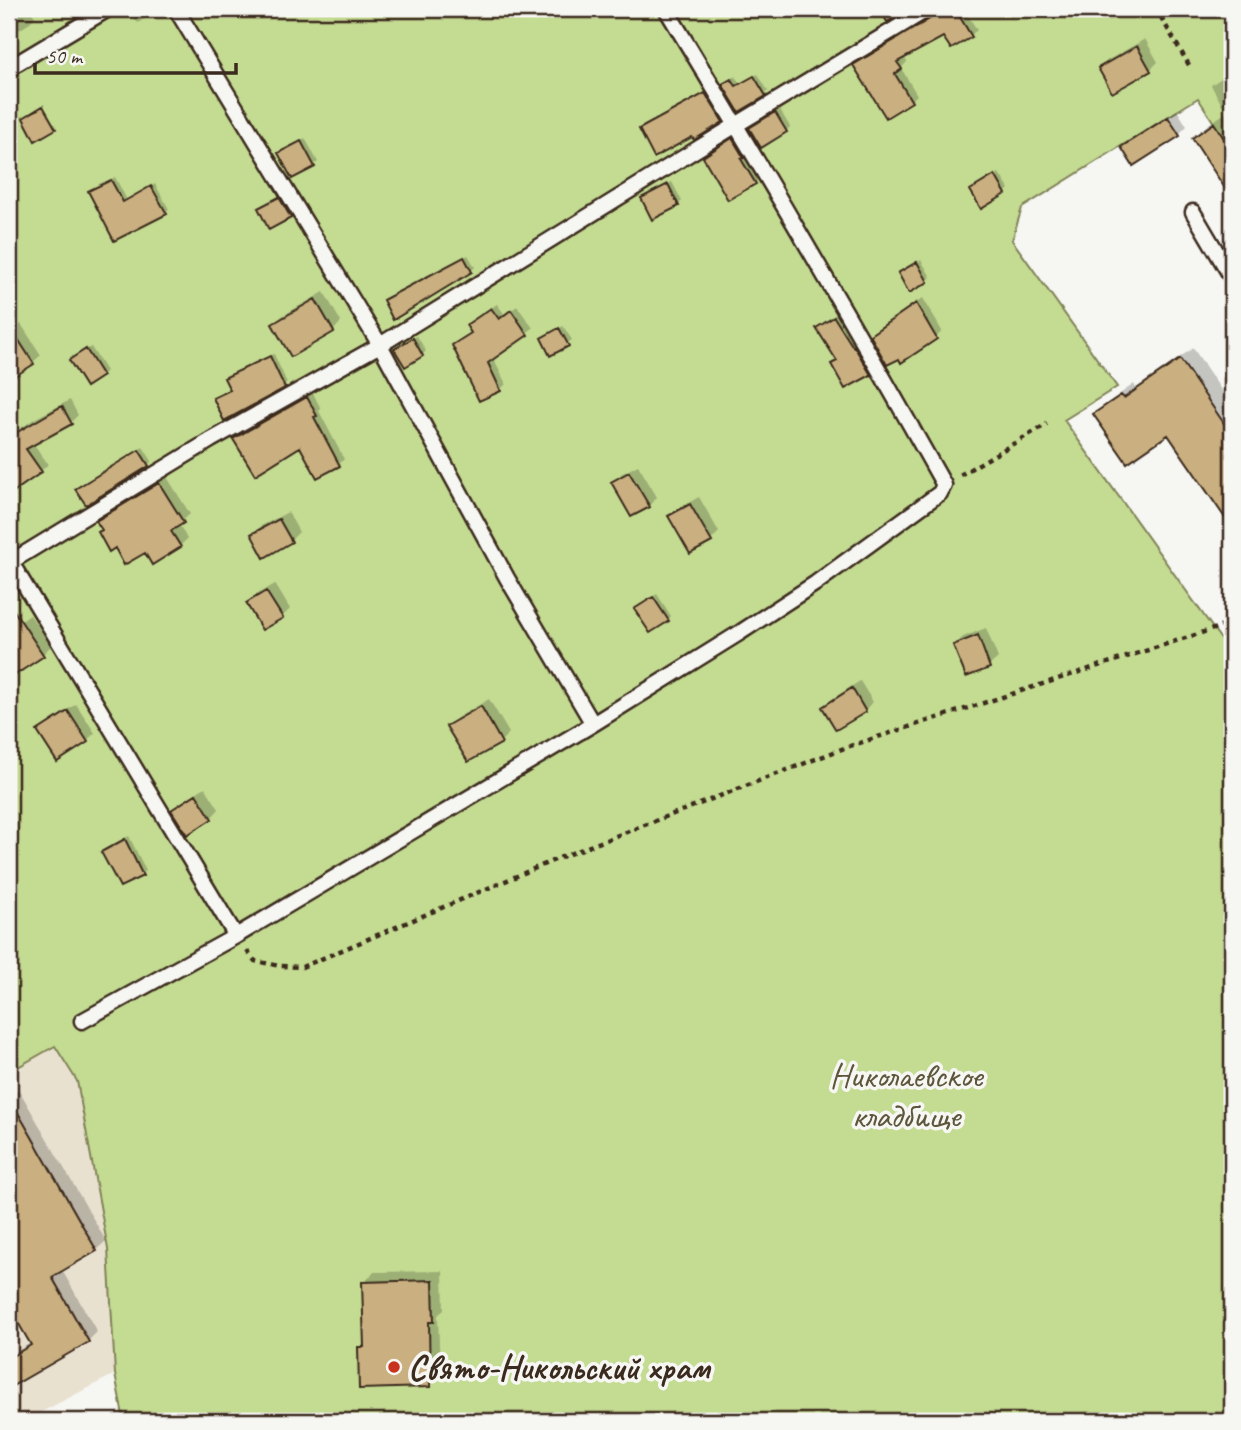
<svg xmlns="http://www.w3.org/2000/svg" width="1241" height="1430" font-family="Caveat,sans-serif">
<rect width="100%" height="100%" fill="#f6f6f2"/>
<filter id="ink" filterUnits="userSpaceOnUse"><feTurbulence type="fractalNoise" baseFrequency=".0143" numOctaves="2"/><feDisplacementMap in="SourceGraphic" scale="14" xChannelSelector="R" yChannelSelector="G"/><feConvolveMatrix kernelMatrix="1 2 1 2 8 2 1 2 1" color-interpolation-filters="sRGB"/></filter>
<g filter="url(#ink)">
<path fill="#e9e1d0" d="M55 1046 77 1080 108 1249 115 1374 24 1421H9V1072Z"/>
<path fill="#c4db92" stroke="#808258" stroke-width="2" d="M9 9H1232V151L1198 98 1022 208 1012 240 1117 387 1064 420 1225 645 1232 644V1421H124L115 1374 108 1249 77 1081 55 1046 9 1072Z"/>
<path fill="#0003" d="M9 9H30L35 17 27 25 9 36Z
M129 9H160L138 23Z
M938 9H964L977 30 970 36 944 35 904 56 907 62 901 68 917 95 911 101 855 66 862 59 938 13Z
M1145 39 1158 62 1150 70 1100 68 1108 60Z
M1232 71V99L1222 105 1211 85Z
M758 74 768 91 765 94 724 84 735 76 740 84Z
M709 91 725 117 722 121 645 126Z
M780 110 790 127 786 131 755 125Z
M1177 110 1187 126 1179 134 1133 163 1123 147 1131 139Z
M1227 112 1232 120V196L1194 138 1207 125Z
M741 132 763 174 755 183 706 157 714 149Z
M305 138 318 162 314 165 280 154Z
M999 173 1009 189 1005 193 976 187Z
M115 177 127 200 155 184 169 209 166 213 115 239 94 188Z
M672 182 682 201 678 205 643 198 646 195Z
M283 194 294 213 270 227 260 208Z
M468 255 475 267 471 271 385 300 388 297Z
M921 260 931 277 927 281 900 273Z
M324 292 341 322 333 331 274 324 282 316Z
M923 298 942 331 936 338 872 335 879 328Z
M497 304 505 315 517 306 533 328 493 358 506 384 500 390 454 345 473 332 468 325 474 320Z
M841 311 876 367 870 373 833 364 838 359 819 328 825 321Z
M21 324 41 355 32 363 12 376 9 371V332Z
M563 326 572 340 551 354 543 339Z
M417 336 426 351 422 355 400 345Z
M91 347 106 371 102 375 75 356Z
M1193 348 1232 406V512L1226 516 1168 432 1096 415 1107 403 1134 384 1136 388Z
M274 354 287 383 283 386 215 398 219 395 231 389 230 375Z
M313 393 321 409 319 411 344 459 339 464 301 444 235 439 240 434Z
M70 400 78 415 71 422 33 443 48 464 41 471 9 493V437L34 419Z
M143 447 152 461 148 465 81 486Z
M638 465 657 497 649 506 613 483 621 474Z
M167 477 190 514 179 524 187 539 180 546 145 551 103 529 98 521 106 514Z
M699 497 719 532 711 540 671 516 679 508Z
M288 512 299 532 291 540 253 534 261 526Z
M275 584 290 609 282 617 248 603 256 595Z
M657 594 671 616 668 620 640 605Z
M30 615 51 646 43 654 11 676 9 672V630Z
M986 628 998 658 989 666 955 645 963 637Z
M860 681 873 702 865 710 837 728 824 707 832 699Z
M489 699 509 733 501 741 449 726 457 718Z
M76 704 95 733 86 741 39 731 48 723Z
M205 787 219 809 211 818 173 810 182 802Z
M129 836 146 871 142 874 103 852 106 848Z
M19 1090 106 1241 96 1250 62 1270 97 1332 88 1341 9 1386V1356L32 1342 9 1303V1096Z
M443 1271 444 1310 438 1315 440 1375 430 1385 360 1348 365 1342 364 1283 374 1272Z"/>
<path fill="#caaf80" stroke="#3b2a1e" stroke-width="2" d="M880 9H910L887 22Z
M938 9H955L972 37 951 49 943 37 897 62 902 69 895 74 912 102 886 118 853 65 933 17 937 13Z
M1137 46 1151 71 1112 93 1098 68Z
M754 76 766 96 739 112 722 84 731 79 736 86Z
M705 93 723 122 694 140 692 137 654 158 639 129Z
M43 106 56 129 35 141 23 118Z
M775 112 787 132 761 148 749 128Z
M1168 117 1180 136 1133 166 1121 147Z
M1214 123 1232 151V199L1192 138Z
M732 138 744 158 741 159 756 184 728 200 703 157Z
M301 141 315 167 292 179 278 153Z
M995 175 1006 194 981 209 970 190Z
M111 180 123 202 151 186 167 214 114 241 88 191Z
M668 184 679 206 652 220 641 198Z
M279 197 291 218 269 230 258 208Z
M464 257 472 272 393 320 383 300Z
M917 262 928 282 909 293 898 273Z
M315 299 334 332 291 357 272 324Z
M916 303 937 339 901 363 899 359 887 365 870 335Z
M491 308 499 319 511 310 528 335 488 363 501 391 479 401 452 345 471 333 466 325Z
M834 317 853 347 854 346 871 375 845 389 831 364 837 361 816 328Z
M9 325 34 364 9 380Z
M559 328 569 346 550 356 541 338Z
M413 338 423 356 405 367 394 349Z
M86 349 103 376 86 387 69 360Z
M270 356 285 388 224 421 213 398 230 390 224 378Z
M1180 359 1232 435V528L1168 435 1127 463 1093 414 1121 395 1124 398Z
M307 397 317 416 314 417 340 466 317 478 300 447 255 475 233 439Z
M62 406 72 424 26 449 42 472 9 495V426L14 434Z
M139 450 149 466 86 505 75 489Z
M629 472 650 507 631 517 611 482Z
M159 483 184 523 171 531 181 547 152 565 145 553 124 565 115 548 109 552 98 532 102 530 96 521Z
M690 504 712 542 690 554 668 516Z
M279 519 292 542 264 558 251 534Z
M266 591 283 618 262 630 246 603Z
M653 597 669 621 650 633 634 609Z
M9 603 44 656 9 679Z
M978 635 990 668 966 677 953 645Z
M852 688 866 712 836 730 822 707Z
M481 706 502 743 468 762 446 726Z
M68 711 88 742 57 762 37 731Z
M196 794 212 819 187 835 171 810Z
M125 839 143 876 120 887 101 852Z
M9 1097 97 1251 52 1277 89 1342 9 1388V1358L31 1345 9 1307Z
M433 1280 434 1322H429L430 1387 359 1389 358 1347H364L362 1282Z"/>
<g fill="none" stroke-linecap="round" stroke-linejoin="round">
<defs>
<path id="service" d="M176 9 380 345 507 578 593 724
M9 68 108 9
M1193 212 1232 278
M9 559 236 936
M9 563 211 440 380 345 736 125 928 9
M82 1021 236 936 593 724 741 632 816 583 940 493 944 485C854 324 761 166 666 9"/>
</defs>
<use href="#service" stroke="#3b2a1e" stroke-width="19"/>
<path stroke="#3b2a1e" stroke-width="4.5" stroke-dasharray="5 5" stroke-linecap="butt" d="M1156 9 1189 65
M960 475 1047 424
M247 951 255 961 280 966 302 967 564 856 847 747 1232 623"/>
<use href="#service" stroke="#f6f6f2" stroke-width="14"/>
</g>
</g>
<circle fill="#c8321e" stroke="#f6f6f2" stroke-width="2.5" cx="394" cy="1367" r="7"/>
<g text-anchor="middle" stroke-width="7" stroke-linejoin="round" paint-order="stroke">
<g font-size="35" fill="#5d563b" stroke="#f6f6f2">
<text x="906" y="1087">Николаевское<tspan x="906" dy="40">кладбище</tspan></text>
</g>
<g font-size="35" font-weight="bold" fill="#3b2a1e" stroke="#f6f6f2" text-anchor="start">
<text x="408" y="1379">Свято-Никольский храм</text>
</g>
</g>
<rect width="1241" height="1430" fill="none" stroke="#f6f6f2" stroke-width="35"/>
<rect x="18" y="18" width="1206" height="1395" fill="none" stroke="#3b2a1e" stroke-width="2.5" filter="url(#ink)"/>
<path d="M35 63v10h201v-10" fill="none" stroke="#3b2a1e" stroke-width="3.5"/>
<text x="46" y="63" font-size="21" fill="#3b2a1e" stroke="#f6f6f2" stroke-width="5" paint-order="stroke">50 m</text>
</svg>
